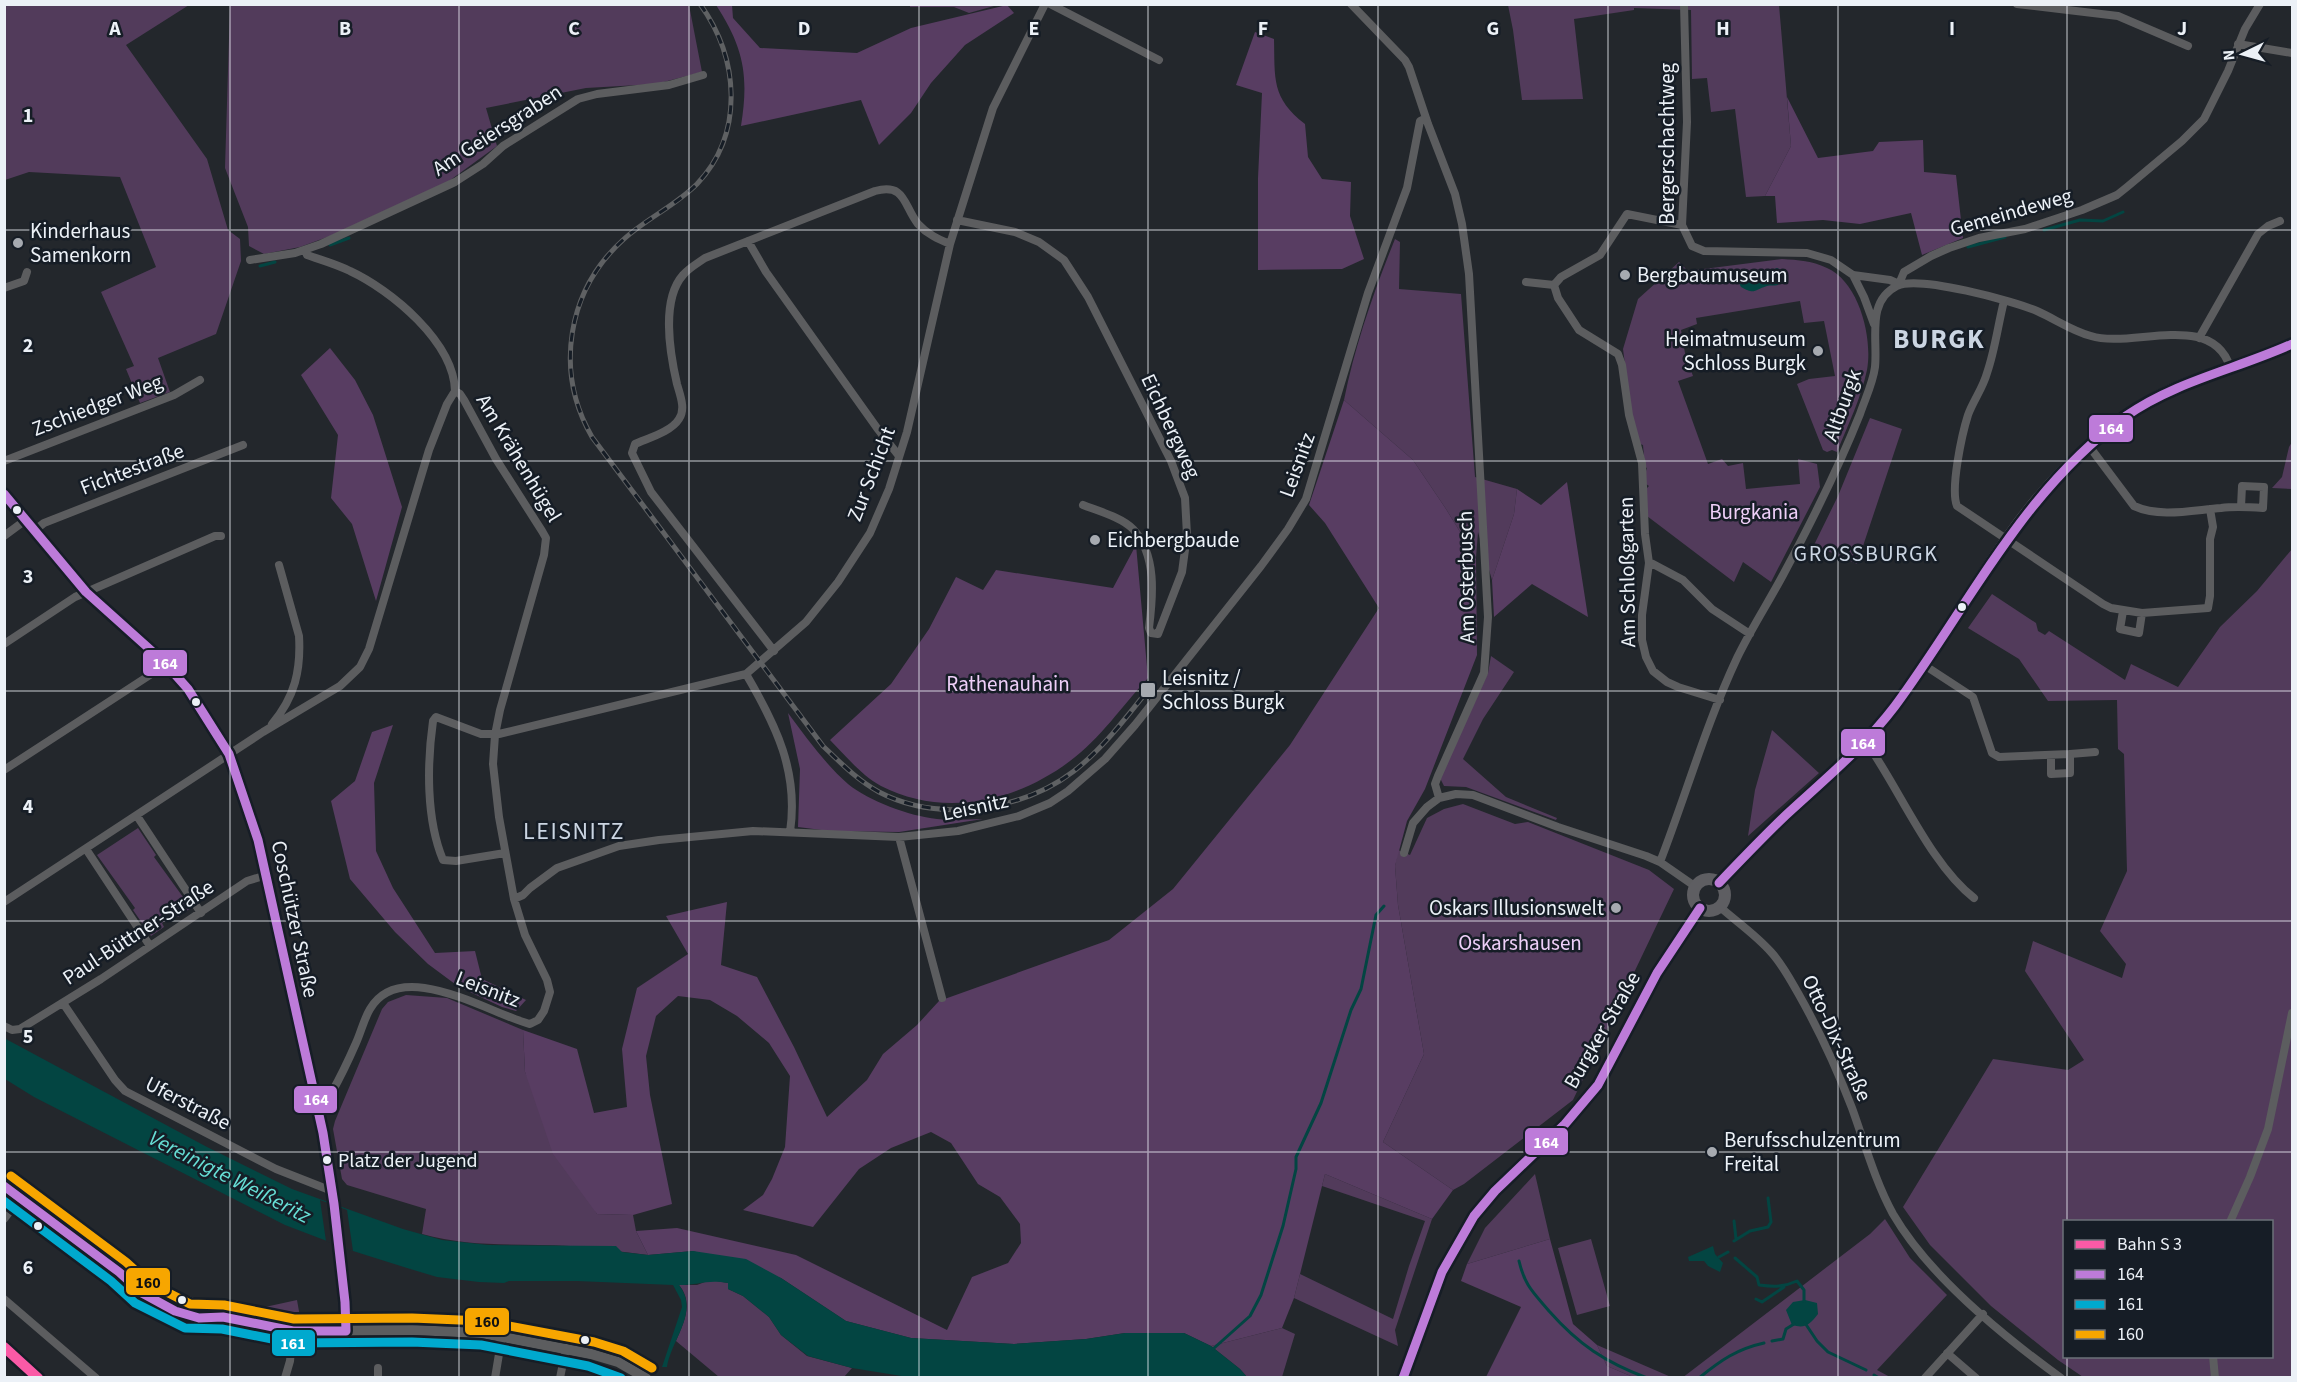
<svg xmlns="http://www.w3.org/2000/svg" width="2297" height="1382" font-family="'Source Sans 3',sans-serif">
<rect width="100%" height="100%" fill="#23272c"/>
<path fill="#523b5b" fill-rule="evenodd" d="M5 4 189 5 126 45 207 159 228 230 240 239 241 261 216 334 158 358 170 392 140 403 126 369 134 366 101 292 156 267 120 177 29 172 5 180Z
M230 5H689L702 72 656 84 586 88 486 108 497 146 449 181 330 236 300 247 264 254 249 246 248 227 225 168Z
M910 5V4L995 5 994 6 969 13 954 7H910Z
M1508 5H1779L1791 146 1765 196 1746 197 1735 109 1711 112 1707 78 1692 79 1691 10 1634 8V10L1574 19 1583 99 1522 100 1513 30Z
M1395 239 1400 242 1399 289 1461 294 1475 477 1517 489 1514 514 1492 580 1478 532 1476 558 1446 509 1413 460 1344 400C1355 345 1374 291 1395 239Z
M1782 259C1798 260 1813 261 1827 268 1859 282 1873 338 1867 370 1861 398 1848 425 1837 452L1832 450 1827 452 1823 450 1797 384 1809 379 1835 376 1824 321 1804 323 1800 301 1696 318 1697 324 1681 330 1685 353 1693 376 1678 381 1708 464 1722 459 1728 466 1743 463 1746 489 1800 484 1798 459 1817 464 1820 487 1771 582 1743 562 1734 582 1647 516V488L1649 486 1646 484V471L1647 468 1645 467 1643 445 1640 444 1631 411 1623 349 1638 299 1679 262 1688 271Z
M1870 418 1902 429 1857 564 1814 545 1838 496Z
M2292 442V489L2272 488 2282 477 2289 447Z
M2292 549V1377H2083L2058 1360 1991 1306 1930 1245 1903 1207 1993 1059 2068 1070 2084 1060 2025 971 2033 941 2122 978 2126 964 2100 931 2127 871 2124 754 2118 749 2117 700 2048 701 2019 659 1968 628 1992 594 2036 623 2038 631 2045 635 2049 631 2125 680 2131 664 2178 687 2220 627 2257 591ZM2064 1222H2272V1356H2064Z
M1491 656 1514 672 1483 719 1463 759 1506 797 1557 818 1556 820 1466 787 1444 786 1440 778 1488 673Z
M1772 730 1819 773 1748 836 1755 790Z
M1463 804 1515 824 1528 822 1649 870 1674 889 1573 1100 1464 1184 1453 1190 1383 1142 1424 1054 1398 905 1395 866 1398 850 1410 855 1427 818 1444 809Z
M138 828 156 855 154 857 191 908 178 917 176 914 162 923 164 927 151 936 133 910 135 908 97 855Z
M406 995 447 998 523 1030 525 1072 597 1214 633 1215 636 1231 648 1255C622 1252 596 1248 570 1246 520 1243 471 1248 422 1234L426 1209 347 1185 342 1179 333 1129 335 1121 382 1009 388 1002Z
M1325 1174 1432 1219 1395 1330 1398 1346 1294 1298 1300 1274 1393 1319 1409 1266 1425 1221 1322 1186Z
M1535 1174 1550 1239 1467 1264 1485 1228Z
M1885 1219 1910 1258 1947 1295 1877 1370 1890 1377 1682 1378 1870 1234Z
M1591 1239 1610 1306 1577 1315 1558 1248Z
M710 1280 728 1283V1289L743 1296 769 1317 781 1335 807 1356 852 1368 844 1377H719L676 1341C684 1322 694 1303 679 1285H697Z
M297 1300 300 1317 264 1313 265 1307Z
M1282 1328 1295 1334 1282 1377H1247L1240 1369 1211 1346Z
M1597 1345 1671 1377H1633L1607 1366Z"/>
<path fill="#583d62" d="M1007 5 1014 13 965 45 931 83 911 113 879 145 861 100 741 126C749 76 744 48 716 5H732L733 18 760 48 857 53 911 28Z
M1255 32 1274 39C1275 78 1271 98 1305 124L1308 157 1322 179 1351 182 1350 216 1364 259 1342 269 1258 270V178L1262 93 1236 85Z
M1787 97 1818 158 1873 151 1879 142 1923 140 1924 172 1956 175 1963 238 1922 255 1911 213 1860 224 1823 220 1777 223 1775 196H1765L1791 146Z
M330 348 355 380 373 415 402 507 376 601 352 524 331 498 338 435 301 375Z
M1344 400 1413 460 1446 509 1476 558 1477 655 1425 789 1407 821 1395 866 1398 905 1424 1054 1383 1142 1453 1190 1432 1219 1325 1174 1294 1298 1282 1328 1211 1346 1184 1333H1125L1086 1339 1014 1344 911 1338 846 1321 781 1278 693 1251 648 1255 636 1231 677 1228 796 1255 947 1330 972 1277 1008 1263 1021 1243 1020 1224 1000 1197 978 1184 951 1143 931 1132 891 1148 859 1169 813 1227 743 1210 763 1195 772 1179 785 1147 790 1076 769 1043 737 1016 710 1000 678 996 656 1016 646 1056 650 1095 672 1204 633 1215 597 1214 553 1154 525 1072 523 1030 577 1049 594 1113 627 1107 622 1049 637 988 688 954 666 916 727 902 721 965 757 977 794 1047 827 1117 867 1080 883 1054 917 1025 939 1001 1109 940 1173 889 1290 745 1379 608 1325 523 1309 505Z
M1567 482 1588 617 1532 584 1494 617 1492 580 1514 514 1517 489 1541 505Z
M1136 545 1148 678C1123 705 1100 739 1070 761 1016 802 943 818 881 786 861 775 846 756 830 740L891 684 929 629 956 577 983 590 996 570 1113 588Z
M788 713C806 737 825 764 848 784 869 801 909 816 937 819 952 821 968 819 983 819L899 832 829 831 798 827 800 769Z
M393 725 374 783 376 851 393 888 435 953 475 951 482 979 526 1000 516 1011 502 1007 459 987 428 964 395 932 350 879 331 801 355 781 372 732Z
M1550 1239 1573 1324 1597 1345 1607 1366 1633 1377H1486L1521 1307 1461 1281 1467 1264Z"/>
<path fill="#034542" d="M1777 268 1781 270 1782 275 1778 285C1774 286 1770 285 1767 286 1754 290 1755 295 1741 287L1738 281 1748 275H1759Z
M4 1038 207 1147 292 1189 403 1229 442 1240 488 1245 616 1246 622 1252 648 1255 693 1251 746 1259 781 1278 846 1321 911 1338 1014 1344 1086 1339 1125 1333H1184L1211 1346 1240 1369 1247 1377 914 1378 852 1368 808 1356 781 1335 769 1317 743 1296 728 1289V1283C707 1279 700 1285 679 1285 700 1312 671 1340 667 1367H662L682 1307 681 1300 673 1285 577 1281H509L504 1283 479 1282 437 1277 407 1268 353 1251 285 1225 34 1097 5 1079Z
M1713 1246 1715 1254 1723 1263 1720 1272 1708 1266 1704 1261H1689L1688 1257Z
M1805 1300 1817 1303 1818 1314C1810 1324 1806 1329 1792 1325L1786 1310 1793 1302Z"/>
<path fill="#23272c" d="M320 1200 347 1210 353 1251 326 1241Z"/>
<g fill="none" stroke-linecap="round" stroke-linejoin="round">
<path stroke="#034542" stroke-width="3" d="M2044 230 2080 220 2103 221 2123 212
M330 245 349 238
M1968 247 2005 237
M260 266 275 262
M1734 1221 1736 1239
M1734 1241 1750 1231 1768 1227 1771 1222 1768 1198
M1719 1257 1728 1252
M1735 1258 1757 1277 1759 1285C1774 1287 1784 1287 1797 1281L1804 1290V1301
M1519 1261C1525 1286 1533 1292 1549 1311 1579 1345 1605 1362 1647 1378
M1756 1299 1762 1302 1784 1287
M1805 1323 1817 1341 1828 1352 1866 1370
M1772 1341 1783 1339 1786 1329 1794 1324
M1213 1349 1250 1316 1261 1295 1283 1226 1296 1169V1157L1321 1103 1351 1010 1361 989 1376 915 1384 906
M1874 1375 1879 1378
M1699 1378C1721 1360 1737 1349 1764 1343"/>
<path stroke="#5c5d5f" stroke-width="8" d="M1050 4 1159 60
M1351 4 1405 60 1409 67 1428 124 1455 194 1462 224 1469 274 1488 617 1484 673 1438 776 1435 784 1439 798
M1684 4 1687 122 1682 225 1692 246 1704 251 1807 253 1831 260 1853 275 1890 280 1899 284 1904 272 1931 256 1949 248 1979 238 2025 229 2082 210 2117 195 2127 187 2182 141 2204 119 2228 71 2245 29 2260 4
M2017 4 2118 16 2188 46
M2238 44 2292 53
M957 220 1015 232 1039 242 1064 260 1088 297 1171 461 1185 498 1187 535 1182 572 1158 634 1151 633 1149 628C1153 596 1157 555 1133 529 1121 517 1098 511 1083 505
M748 241 766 272 877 428 899 456
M305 250 307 255C321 260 336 264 350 271 391 290 454 342 455 391L460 394 464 400 496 459 542 531 546 538 544 555 500 710 495 735 493 764 499 817 514 899 525 935 547 980 550 992 544 1011 538 1020 530 1024C490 1014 401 956 370 1009 364 1019 361 1032 356 1043 349 1059 341 1076 332 1092L315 1096
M250 260 295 253 321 244 455 182 483 164 503 146 578 99 597 94 669 85 703 75
M1853 275 1864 297 1874 324
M1526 282 1554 285
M1554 285 1558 298 1579 330 1618 354 1622 365 1629 415 1642 463 1645 534 1649 563 1642 615V640L1646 657 1653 671 1667 682 1678 687 1720 700
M1554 285 1561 277 1600 255 1627 214 1682 225
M4 288 24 281 27 272
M2004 301C1998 325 1995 350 1987 373 1983 388 1973 401 1968 415 1962 434 1950 489 1957 506L2103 604 2111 608 2142 613 2208 608 2210 596V539L2213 527 2210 509
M2199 338 2258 234 2268 226 2280 221
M2089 446 2134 506C2160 518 2193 510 2221 508 2235 506 2249 507 2263 508L2264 487 2242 486 2241 507
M4 461 174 395 200 380
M35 530 44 523 243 445
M4 536 27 519
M1649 563 1653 564 1683 580 1712 609 1750 634
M2123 611 2120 629 2139 633 2142 613
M4 644 75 597 215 536H221
M774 651 651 492 632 453 635 444C648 438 671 432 679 419 686 409 680 395 677 384 670 354 661 300 683 275 689 268 698 263 705 258L875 191C906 183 903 205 918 224 927 234 938 239 950 244
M1924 665 1973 697 1992 753 1999 757 2070 754V773L2051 774V755
M746 674C776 725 799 772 790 832
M272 724C295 697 301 670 299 636L279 565
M1866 742C1899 788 1930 864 1974 898
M2070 754 2095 752
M4 770 153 673 164 662
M137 816 201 913
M899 837 942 998
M86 849 150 946
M505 853 456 861 443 860C426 819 427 764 433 721L436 717 481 734H499L746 674 806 622 838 582 870 533 889 489 907 432 950 244 993 108 1045 4
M1404 853 1413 823 1427 807 1439 798 1456 794 1473 795 1558 827 1646 856 1660 862 1696 887
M1660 862C1686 795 1706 724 1737 658 1751 629 1768 603 1783 575 1811 523 1838 469 1860 414 1865 399 1873 383 1875 367 1878 339 1866 301 1897 286 1918 275 2014 301 2037 311 2055 319 2072 331 2091 336 2131 349 2212 310 2230 367
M514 899 523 895 530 888 557 868 619 846 659 840 753 831 899 837 958 831 1019 816 1050 803 1068 791 1105 759 1135 725 1261 566 1288 529 1306 499 1368 293 1407 188 1420 121 1426 118
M4 902 263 732 340 686 360 667 369 649 429 450 447 404 455 391
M1720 907C1737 922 1756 935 1771 952 1782 964 1790 979 1798 993 1819 1030 1837 1069 1852 1108 1865 1144 1875 1181 1893 1214 1929 1276 2003 1336 2061 1378
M63 1003 115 1080 125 1091 276 1169 332 1191
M4 1026 12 1030 20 1029 101 979 247 881 267 875
M4 1219 20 1198
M2230 1222 2250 1177 2268 1129 2292 1013
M4 1299 96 1378
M1947 1353 1976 1378
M2213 1356 2215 1378
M285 1378 290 1361 293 1331
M378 1378V1368
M495 1378 502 1336
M560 1378 566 1348
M1925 1378 1983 1314"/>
<path stroke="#5c5d5f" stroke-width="10" d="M4 493 86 592 164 662 188 689 229 754 258 840 323 1133 334 1204 345 1302 346 1331
M4 1186 119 1272 142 1293 175 1311 188 1316 223 1317 293 1331 412 1330 482 1333 591 1354 618 1362 646 1378
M119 1272C140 1276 156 1287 175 1296 192 1303 207 1307 222 1317"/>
<path stroke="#5e5e62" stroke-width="12" d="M1693 895a16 16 0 1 1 32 0a16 16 0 1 1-32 0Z
M1719 883C1745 857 1769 830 1796 806 1831 774 1867 744 1895 706 1963 616 2011 507 2101 436 2121 419 2145 402 2169 391 2209 373 2253 363 2292 344
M1403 1378 1442 1272 1474 1216 1495 1191 1565 1124 1598 1085 1657 973 1700 908"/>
<defs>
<path id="rail" d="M700 4C739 58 745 133 697 184 675 206 647 218 624 239 567 290 554 371 592 437L823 746C841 763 857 780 879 792 938 823 1022 811 1074 771 1102 749 1126 718 1148 690"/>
</defs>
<use href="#rail" stroke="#5f6163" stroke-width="5"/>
<use href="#rail" stroke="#161d26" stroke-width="3" stroke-dasharray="9" stroke-linecap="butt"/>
<defs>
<path id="bus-1" d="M4 494 86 592 164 662 188 689 229 754 258 840 323 1133 334 1204 345 1302 346 1331
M1719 883C1741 860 1763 837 1786 815 1824 780 1864 747 1895 706 1969 606 2022 491 2126 416 2176 381 2237 369 2292 344
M4 1186 119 1272 142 1293 175 1311 199 1318 223 1317 293 1331H346
M1403 1378 1442 1272 1474 1216 1495 1191 1565 1124 1598 1085 1657 973 1700 908"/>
<path id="bus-2" d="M4 1201 111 1281 135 1303 185 1328 222 1329 292 1343 412 1342 481 1345 588 1366 621 1378"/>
<path id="bus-3" d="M11 1176 126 1262 149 1283 190 1304 224 1305 294 1319 412 1318 483 1321 594 1342 623 1351 652 1368"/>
</defs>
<use href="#bus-1" stroke="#161d26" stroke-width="14"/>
<use href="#bus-2" stroke="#161d26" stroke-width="14"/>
<use href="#bus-3" stroke="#161d26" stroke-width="14"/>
<use href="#bus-1" stroke="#bd7bd9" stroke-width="9"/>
<use href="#bus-2" stroke="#00a9ce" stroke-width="9"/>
<use href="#bus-3" stroke="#f7a600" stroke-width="9"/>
<defs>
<path id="rail-1" d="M4 1347 38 1378"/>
</defs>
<use href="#rail-1" stroke="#161d26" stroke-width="15"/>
<use href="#rail-1" stroke="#fa5aa6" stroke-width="10"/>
</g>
<path fill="none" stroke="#ecf1f7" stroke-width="1.5" stroke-opacity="0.55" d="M230 4V1378M459 4V1378M689 4V1378M919 4V1378M1148 4V1378M1378 4V1378M1608 4V1378M1838 4V1378M2067 4V1222M4 230H2292M4 461H2292M4 691H2292M4 921H2292M4 1152H2292M2067 1356V1378"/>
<g fill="#a6aab0" stroke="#161d26" stroke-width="2">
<circle cx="18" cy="243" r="6"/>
<circle cx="1625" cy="275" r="6"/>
<circle cx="1818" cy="351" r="6"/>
<circle cx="1095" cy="540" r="6"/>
<rect x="1140" y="682" width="16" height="16" rx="3"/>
<circle cx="1616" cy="908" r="6"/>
<circle cx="1712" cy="1152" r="6"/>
</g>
<g fill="#ecf1f7" stroke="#161d26" stroke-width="2">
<circle cx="17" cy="510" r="5"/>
<circle cx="1962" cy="607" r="5"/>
<circle cx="196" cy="702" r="5"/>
<circle cx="327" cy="1160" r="5"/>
<circle cx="38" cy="1226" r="5"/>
<circle cx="182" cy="1300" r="5"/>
<circle cx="585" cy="1340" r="5"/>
</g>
<g text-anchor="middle" stroke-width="5" stroke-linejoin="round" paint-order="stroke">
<g font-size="20" fill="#ecf1f7" stroke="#161d26" text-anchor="start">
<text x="338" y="1167">Platz der Jugend</text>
</g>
<g font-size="21" fill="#ecf1f7" stroke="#161d26">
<text transform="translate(497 130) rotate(-33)" y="7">Am Geiersgraben</text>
<text transform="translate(1667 144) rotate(-90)" y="7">Bergerschachtweg</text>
<text transform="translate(2011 212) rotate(-16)" y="7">Gemeindeweg</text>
<text transform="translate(97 405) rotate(-21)" y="7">Zschiedger Weg</text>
<text transform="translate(1842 405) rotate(-70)" y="7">Altburgk</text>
<text transform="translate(1171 426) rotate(65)" y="7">Eichbergweg</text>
<text transform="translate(519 458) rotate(59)" y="7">Am Krähenhügel</text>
<text transform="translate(1297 465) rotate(-70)" y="7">Leisnitz</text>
<text transform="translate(132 469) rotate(-21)" y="7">Fichtestraße</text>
<text transform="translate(871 474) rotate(-69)" y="7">Zur Schicht</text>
<text transform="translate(1627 572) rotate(-91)" y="7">Am Schloßgarten</text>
<text transform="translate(1466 577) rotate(-91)" y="7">Am Osterbusch</text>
<text transform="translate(975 807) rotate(-12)" y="7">Leisnitz</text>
<text transform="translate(295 919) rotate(78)" y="7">Coschützer Straße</text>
<text transform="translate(138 932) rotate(-33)" y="7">Paul-Büttner-Straße</text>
<text transform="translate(488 989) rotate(21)" y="7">Leisnitz</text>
<text transform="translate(1602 1030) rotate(-60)" y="7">Burgker Straße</text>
<text transform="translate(1837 1038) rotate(65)" y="7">Otto-Dix-Straße</text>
<text transform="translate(188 1103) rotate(27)" y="7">Uferstraße</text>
</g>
<g font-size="21" fill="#ecf1f7" stroke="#161d26" text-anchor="start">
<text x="30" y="238">Kinderhaus<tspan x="30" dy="24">Samenkorn</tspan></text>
<text x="1637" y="282">Bergbaumuseum</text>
<text x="1806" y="346" text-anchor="end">Heimatmuseum<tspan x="1806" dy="24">Schloss Burgk</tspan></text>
<text x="1107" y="547">Eichbergbaude</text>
<text x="1162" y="685">Leisnitz /<tspan x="1162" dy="24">Schloss Burgk</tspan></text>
<text x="1604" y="915" text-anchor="end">Oskars Illusionswelt</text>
<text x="1724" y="1147">Berufsschulzentrum<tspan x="1724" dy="24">Freital</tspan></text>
</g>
<g font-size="21" fill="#eecff8" stroke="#161d26">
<text x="1754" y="519">Burgkania</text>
<text x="1008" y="691">Rathenauhain</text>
<text x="1520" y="950">Oskarshausen</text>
</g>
<g font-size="22" letter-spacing="1.5" fill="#cbd5e2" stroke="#161d26">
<text x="1866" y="561">GROSSBURGK</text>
</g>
<g font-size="22" font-style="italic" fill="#66ded5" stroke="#161d26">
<text transform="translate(230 1176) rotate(27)" y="8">Vereinigte Weißeritz</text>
</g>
<g font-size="24" letter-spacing="1.5" fill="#cbd5e2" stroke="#161d26">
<text x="574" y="839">LEISNITZ</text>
</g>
<g font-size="27" font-weight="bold" letter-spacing="1.5" fill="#cbd5e2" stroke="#161d26">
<text x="1939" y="348">BURGK</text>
</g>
</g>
<g font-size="20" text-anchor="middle" font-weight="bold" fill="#ecf1f7" stroke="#161d26" stroke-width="5" stroke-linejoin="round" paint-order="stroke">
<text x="115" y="35">A</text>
<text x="345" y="35">B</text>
<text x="574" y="35">C</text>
<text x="804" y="35">D</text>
<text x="1034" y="35">E</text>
<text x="1263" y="35">F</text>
<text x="1493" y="35">G</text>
<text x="1723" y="35">H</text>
<text x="1952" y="35">I</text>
<text x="2182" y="35">J</text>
<text x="28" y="122">1</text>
<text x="28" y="352">2</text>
<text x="28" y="583">3</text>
<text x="28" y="813">4</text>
<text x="28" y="1043">5</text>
<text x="28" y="1274">6</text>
</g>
<g stroke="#161d26" stroke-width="2">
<rect x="2088" y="414" width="46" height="29" rx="6" fill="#bd7bd9"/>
<rect x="142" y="649" width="46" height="28" rx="6" fill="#bd7bd9"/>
<rect x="1840" y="728" width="46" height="29" rx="6" fill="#bd7bd9"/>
<rect x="293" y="1085" width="45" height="29" rx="6" fill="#bd7bd9"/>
<rect x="1524" y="1127" width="45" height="29" rx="6" fill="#bd7bd9"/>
<rect x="125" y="1267" width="46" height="29" rx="6" fill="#f7a600"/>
<rect x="464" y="1307" width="46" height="29" rx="6" fill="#f7a600"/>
<rect x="271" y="1329" width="45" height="28" rx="6" fill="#00a9ce"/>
</g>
<g font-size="16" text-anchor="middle" font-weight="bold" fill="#fff">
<text x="2111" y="434">164</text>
<text x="165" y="669">164</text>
<text x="1863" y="749">164</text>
<text x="316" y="1105">164</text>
<text x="1546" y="1148">164</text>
<text x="293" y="1349">161</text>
</g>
<g font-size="16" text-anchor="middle" font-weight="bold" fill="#111">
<text x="148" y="1288">160</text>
<text x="487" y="1327">160</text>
</g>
<rect width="2297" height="1382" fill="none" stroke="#ecf1f7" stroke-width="12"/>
<rect x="2063" y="1220" width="210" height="138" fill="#161d26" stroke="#6c727a" stroke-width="1.5"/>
<rect x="2075" y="1240" width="30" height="9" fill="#fa5aa6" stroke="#6c727a" stroke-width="1.5"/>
<text x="2117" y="1250" font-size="18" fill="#ecf1f7">Bahn S 3</text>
<rect x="2075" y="1270" width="30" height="9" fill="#bd7bd9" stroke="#6c727a" stroke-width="1.5"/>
<text x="2117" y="1280" font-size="18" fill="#ecf1f7">164</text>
<rect x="2075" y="1300" width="30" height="9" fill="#00a9ce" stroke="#6c727a" stroke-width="1.5"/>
<text x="2117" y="1310" font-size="18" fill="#ecf1f7">161</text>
<rect x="2075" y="1330" width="30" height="9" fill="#f7a600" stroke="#6c727a" stroke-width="1.5"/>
<text x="2117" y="1340" font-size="18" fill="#ecf1f7">160</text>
<g transform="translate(2243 54) rotate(265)" stroke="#161d26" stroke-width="4.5" paint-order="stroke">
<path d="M0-4.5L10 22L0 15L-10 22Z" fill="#ecf1f7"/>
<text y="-9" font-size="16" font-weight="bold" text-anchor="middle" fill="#ecf1f7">N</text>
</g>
</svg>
